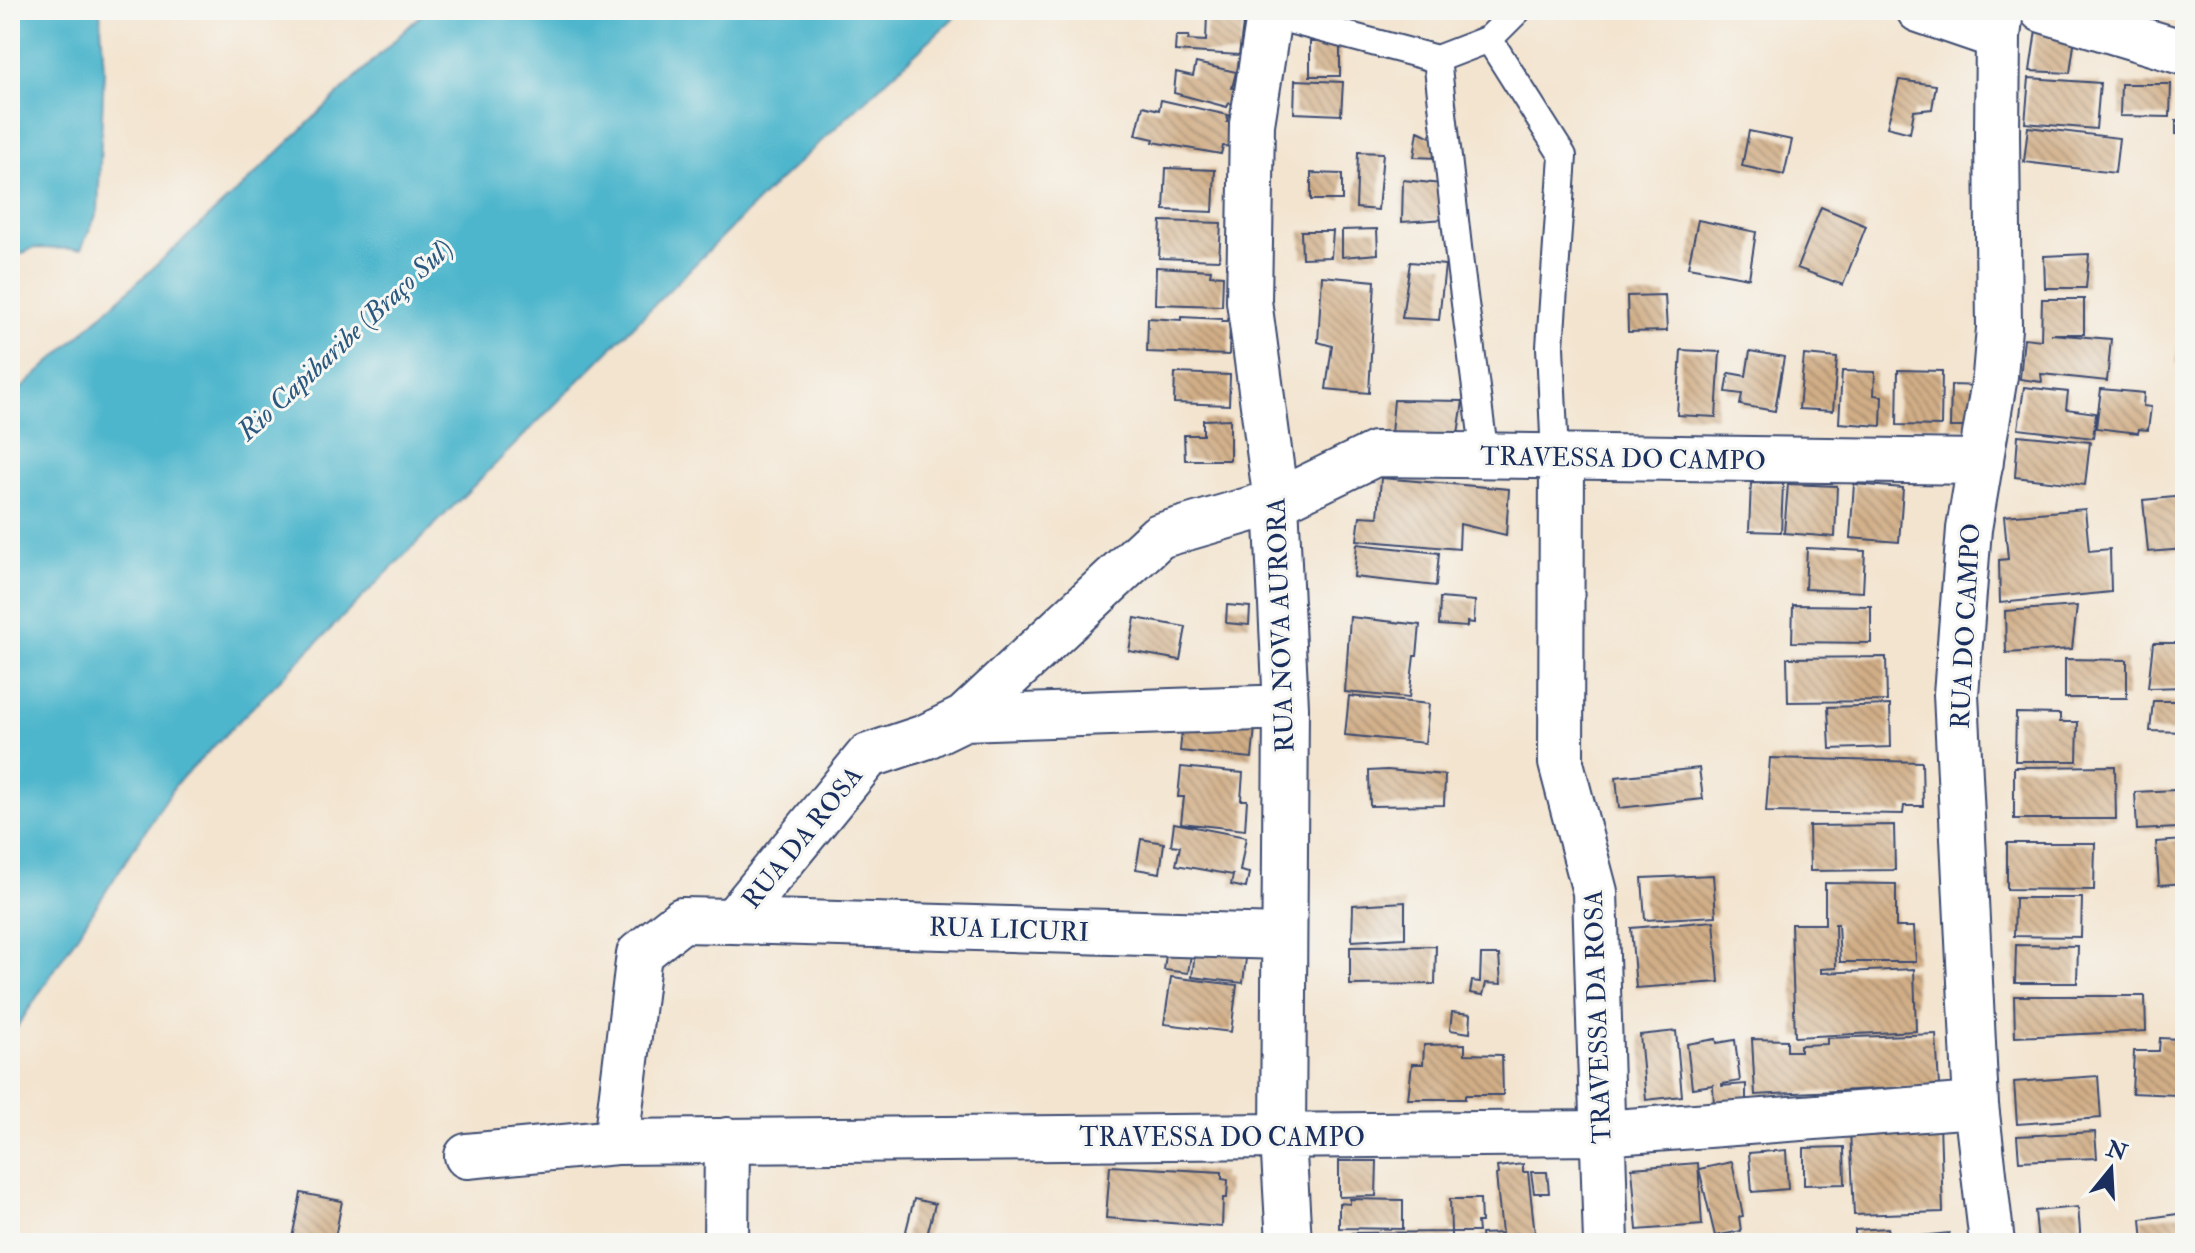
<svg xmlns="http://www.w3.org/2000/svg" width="2195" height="1253" font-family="'IM FELL Double Pica',serif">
<defs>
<pattern id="building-back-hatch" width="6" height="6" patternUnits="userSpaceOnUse" patternTransform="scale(2)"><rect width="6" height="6" fill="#d1ae86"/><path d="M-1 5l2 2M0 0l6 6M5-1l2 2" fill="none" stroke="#a98e71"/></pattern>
</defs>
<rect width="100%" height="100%" fill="#f6f6f2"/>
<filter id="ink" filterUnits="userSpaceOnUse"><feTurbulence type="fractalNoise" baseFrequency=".0125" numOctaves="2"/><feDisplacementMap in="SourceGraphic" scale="16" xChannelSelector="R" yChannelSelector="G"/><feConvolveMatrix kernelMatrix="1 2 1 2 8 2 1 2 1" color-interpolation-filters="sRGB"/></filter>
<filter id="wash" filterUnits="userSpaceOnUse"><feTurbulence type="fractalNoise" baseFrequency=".006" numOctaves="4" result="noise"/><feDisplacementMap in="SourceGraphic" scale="32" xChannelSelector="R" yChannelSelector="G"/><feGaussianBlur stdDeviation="1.8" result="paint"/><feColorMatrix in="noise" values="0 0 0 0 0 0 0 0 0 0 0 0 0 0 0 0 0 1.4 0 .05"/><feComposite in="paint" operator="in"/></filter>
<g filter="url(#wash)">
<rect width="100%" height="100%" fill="#f3e4cf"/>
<path fill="#4eb6cc" stroke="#347295" stroke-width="2" d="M10 10H100L104 70 98 211 81 249 33 248 10 260Z
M426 10H962L771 188 176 784 10 1038V399L247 182Z"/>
<g id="blocks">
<path fill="url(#building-back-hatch)" d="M1207 15 1244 17 1239 55 1175 51 1176 36H1189L1188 40 1206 41Z
M2077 23 2070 73 2030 71 2036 30Z
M1310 42H1340V76H1310Z
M1196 63 1236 72 1232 88 1242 90 1239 106 1229 103 1227 107 1174 93 1176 72 1193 76Z
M2029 78 2100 83 2096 129 2025 123Z
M1295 80 1343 82 1341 115 1294 113Z
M1899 80 1936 85 1932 109 1914 111 1910 133 1887 127Z
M2121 84H2171L2170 117 2120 116Z
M2183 90H2185V135L2176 134V120H2181Z
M1161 100 1228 115 1227 122 1236 124 1232 147 1223 146 1221 154 1153 142 1154 139 1136 135 1143 106 1159 110Z
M2028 127 2119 138 2115 173 2024 162Z
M1418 131 1433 138 1438 158 1414 157Z
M1749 131 1792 140 1784 175 1742 166Z
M1358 152 1383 153 1378 210 1356 208Z
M1166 168 1215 170 1213 212 1164 210Z
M1311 173 1342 174V200H1311Z
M1403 180 1441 184 1446 219 1402 222Z
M1821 207 1866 226 1843 285 1797 268Z
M1698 220 1756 232 1749 278 1688 267Z
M1161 221 1221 223 1219 260 1159 258Z
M1377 229 1378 254 1342 257V230Z
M1301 231H1333L1331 257 1302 258Z
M2183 252H2185V289H2179Z
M2089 254 2086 288H2045L2044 256Z
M1410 262 1445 265 1439 320 1402 318Z
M1156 267 1211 270 1210 275 1223 276 1222 306 1155 304Z
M1322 276 1375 281 1369 393 1326 389 1332 346 1318 342Z
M1665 295 1667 331 1628 332 1627 296Z
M2042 299H2084V334H2051L2111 339 2107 381 2041 374 2042 382 2020 379 2024 338 2041 340Z
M1181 317 1222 319V321H1230L1229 355 1147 352 1148 318 1181 320Z
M2180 325H2185V364L2176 363Z
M1681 350 1720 352 1716 417 1677 415Z
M1750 351 1784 357 1775 411 1740 405 1742 394 1726 392 1729 373 1746 376Z
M1804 355 1837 358 1833 411 1799 409Z
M1898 370 1942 371 1941 426 1897 425Z
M1842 371 1875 372 1874 395 1882 396 1881 426 1839 423Z
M1175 373 1230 375 1229 405 1174 403Z
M1951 385 1982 386 1981 427H1950Z
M2024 387 2068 392 2066 409 2096 413 2093 438 2018 429Z
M2101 389 2144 393 2143 406 2151 407 2148 430 2139 429 2138 433 2096 428Z
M1394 400 1463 401 1456 447 1391 434Z
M1230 419V460H1185L1184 435H1203V420Z
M2018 435 2090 442 2085 485 2015 477Z
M1381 478 1509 489 1506 535 1460 524 1459 549 1357 540 1360 516 1378 517Z
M1751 483 1783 484 1781 532 1749 531Z
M1788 484 1837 486 1835 537 1784 533Z
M1854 484 1903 488 1899 542 1850 538Z
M2185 496V549L2148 552 2143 500Z
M2085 509 2089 551 2110 549 2111 592 2000 603 1999 560 2008 559 2004 516Z
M1357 544 1439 553 1436 586 1354 577Z
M1807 548 1865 551 1863 592 1805 589Z
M1440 598 1475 601 1474 623 1467 622V627L1439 625Z
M1227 605 1250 607 1249 625 1226 623Z
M1793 605 1871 606V643L1792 642Z
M2077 606 2072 649 2006 653 2005 611Z
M1350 617 1420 625 1417 656H1414L1409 698 1345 692Z
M1135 618 1186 627 1180 660 1129 651Z
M2153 643H2185V687L2148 688Z
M1886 657 1887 701 1788 702 1787 658Z
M2065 659 2127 660V698H2065Z
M1349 696 1429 704 1425 743 1345 735Z
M2153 701H2185V732L2150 731Z
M1890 705 1891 747 1830 749 1828 707Z
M2016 713 2060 714V722H2078L2077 761H2015Z
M1256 717 1252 758 1180 751 1182 729Z
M1770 758 1922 762 1923 806H1904L1903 814 1766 812Z
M2115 766 2116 819H2014V767Z
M1181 767 1243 773 1241 800H1247L1245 830 1181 823 1184 797H1178Z
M1699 768 1703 799 1619 808 1616 777Z
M1387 770 1445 775 1444 805 1370 806 1369 771Z
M2175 790 2178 828 2137 830 2135 792Z
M1174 823 1246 837 1240 871 1249 873 1246 888 1231 885 1233 875 1176 865 1180 846 1171 845Z
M1894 825 1895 870 1810 871 1809 826Z
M1141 839 1164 843 1160 873 1136 869Z
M2185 840V883L2159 885 2156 842Z
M2007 843H2095L2094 890 2007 889Z
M1713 875 1716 916 1645 920 1642 878Z
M1825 883 1896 884V927H1914L1916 962H1840L1838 924H1835L1836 968 1821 969V973L1914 969 1916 1031 1795 1037 1791 924H1825Z
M2015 898H2082L2081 937 2014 936Z
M1405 902V938L1352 941 1353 905Z
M1714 921 1719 982 1636 988 1631 928Z
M1168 939 1193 942 1188 973 1164 970Z
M1196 944 1247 950 1243 983 1192 977Z
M2016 945 2078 946 2077 983H2015Z
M1436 946 1435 984 1350 985V947Z
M1481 955H1499L1501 984 1486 983 1483 995 1470 993 1472 981 1480 982Z
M1171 977 1237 985 1231 1032 1164 1024Z
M2014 996H2145L2146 1031 2015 1037Z
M1452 1012 1471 1014 1470 1033 1450 1030Z
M1676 1031 1682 1096 1646 1100 1640 1035Z
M1936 1034 1939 1086 1755 1095 1752 1039 1787 1040V1051H1800V1045L1827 1044V1038Z
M2160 1038 2179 1039 2177 1095 2132 1093 2134 1051H2159Z
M1716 1039 1717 1043 1735 1040 1740 1081 1722 1084V1086L1746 1084V1105L1714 1107 1713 1085 1692 1088 1687 1044Z
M1465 1044V1054L1502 1055 1503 1095H1465V1099H1408L1412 1064H1423L1424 1045Z
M2098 1076 2101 1118 2017 1124 2014 1082Z
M1940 1123 1943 1212 1854 1215 1850 1129Z
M2095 1132 2097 1158 2019 1161 2017 1136Z
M1844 1147 1845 1184 1804 1185V1148Z
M1786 1150 1788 1189 1752 1192 1749 1153Z
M1339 1161H1377L1376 1196 1339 1197Z
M1732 1162 1743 1216 1739 1217 1741 1231 1715 1236 1699 1169Z
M1698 1163 1702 1225 1637 1230 1632 1168Z
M1523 1164V1172H1528L1536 1243H1482L1481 1234 1502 1233 1496 1175 1498 1174 1497 1167Z
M1110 1166 1222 1172V1179L1228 1180 1227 1198H1223L1222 1227 1106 1218Z
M1531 1172H1547L1549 1193H1534Z
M301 1193 342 1201 334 1243H291Z
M914 1199 935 1204 925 1243H903Z
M1350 1199 1403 1200V1229L1339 1228V1203L1350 1204Z
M1450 1199H1480L1481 1222H1477L1478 1232H1451Z
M2078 1207 2081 1243H2038L2035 1211Z
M2185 1213V1243H2143L2141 1219Z
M1888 1228 1890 1239 1949 1233V1243H1855V1230Z
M1451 1232V1243H1352V1233Z
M1841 1238V1243H1806V1239Z"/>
</g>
</g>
<g filter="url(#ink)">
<use href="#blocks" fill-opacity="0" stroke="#3b4a6f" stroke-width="2"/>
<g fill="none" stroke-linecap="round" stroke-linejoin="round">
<defs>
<path id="lane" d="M1270 15 1437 59 1489 39 1518 10
M1489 39 1563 156 1550 347 1555 457
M1437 59 1460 265 1485 457"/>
<path id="street" d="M1270 10 1252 124 1249 301 1276 502 1286 707 1283 1137 1289 1243
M1919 10 1998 37
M2042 10 2185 53
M1562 458 1561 763 1595 892 1606 1243
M964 718 1286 707
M733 921 1284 937
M616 1142 639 954 682 920 733 921 868 756 925 737 964 718 1159 536 1276 502 1375 454 1981 462
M467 1156 616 1142 1601 1133 1976 1105
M726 1243 727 1140
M1992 1243 1976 1105 1956 694 1969 529 1995 376 1999 328 1997 133 1998 37 2001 10"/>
</defs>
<use href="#lane" stroke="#3b4a6f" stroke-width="30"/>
<use href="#street" stroke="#3b4a6f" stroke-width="48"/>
<use href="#lane" stroke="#fff" stroke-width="26"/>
<use href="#street" stroke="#fff" stroke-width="44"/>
</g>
</g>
<g text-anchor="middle" stroke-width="6" stroke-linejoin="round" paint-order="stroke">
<g font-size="26" fill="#1b2f5e" stroke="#f6f6f2">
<text transform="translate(1623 458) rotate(1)" y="9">TRAVESSA DO CAMPO</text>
<text transform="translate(1280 625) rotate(-92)" y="9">RUA NOVA AURORA</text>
<text transform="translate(1965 626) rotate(-87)" y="9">RUA DO CAMPO</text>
<text transform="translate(802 837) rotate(-51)" y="9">RUA DA ROSA</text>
<text transform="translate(1009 929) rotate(2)" y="9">RUA LICURI</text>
<text transform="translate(1597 1017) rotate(-92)" y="9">TRAVESSA DA ROSA</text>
<text x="1222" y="1146">TRAVESSA DO CAMPO</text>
</g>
<g font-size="28" font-style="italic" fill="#2a587f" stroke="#f6f6f2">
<text transform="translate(344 339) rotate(-43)" y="10">Rio Capibaribe (Braço Sul)</text>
</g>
</g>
<rect width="2195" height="1253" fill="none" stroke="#f6f6f2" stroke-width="40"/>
<g transform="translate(2111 1169) rotate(18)" stroke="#f6f6f2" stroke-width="6" paint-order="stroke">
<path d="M0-6L14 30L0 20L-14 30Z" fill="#1b2f5e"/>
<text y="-12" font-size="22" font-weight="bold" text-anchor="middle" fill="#1b2f5e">N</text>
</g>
</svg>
